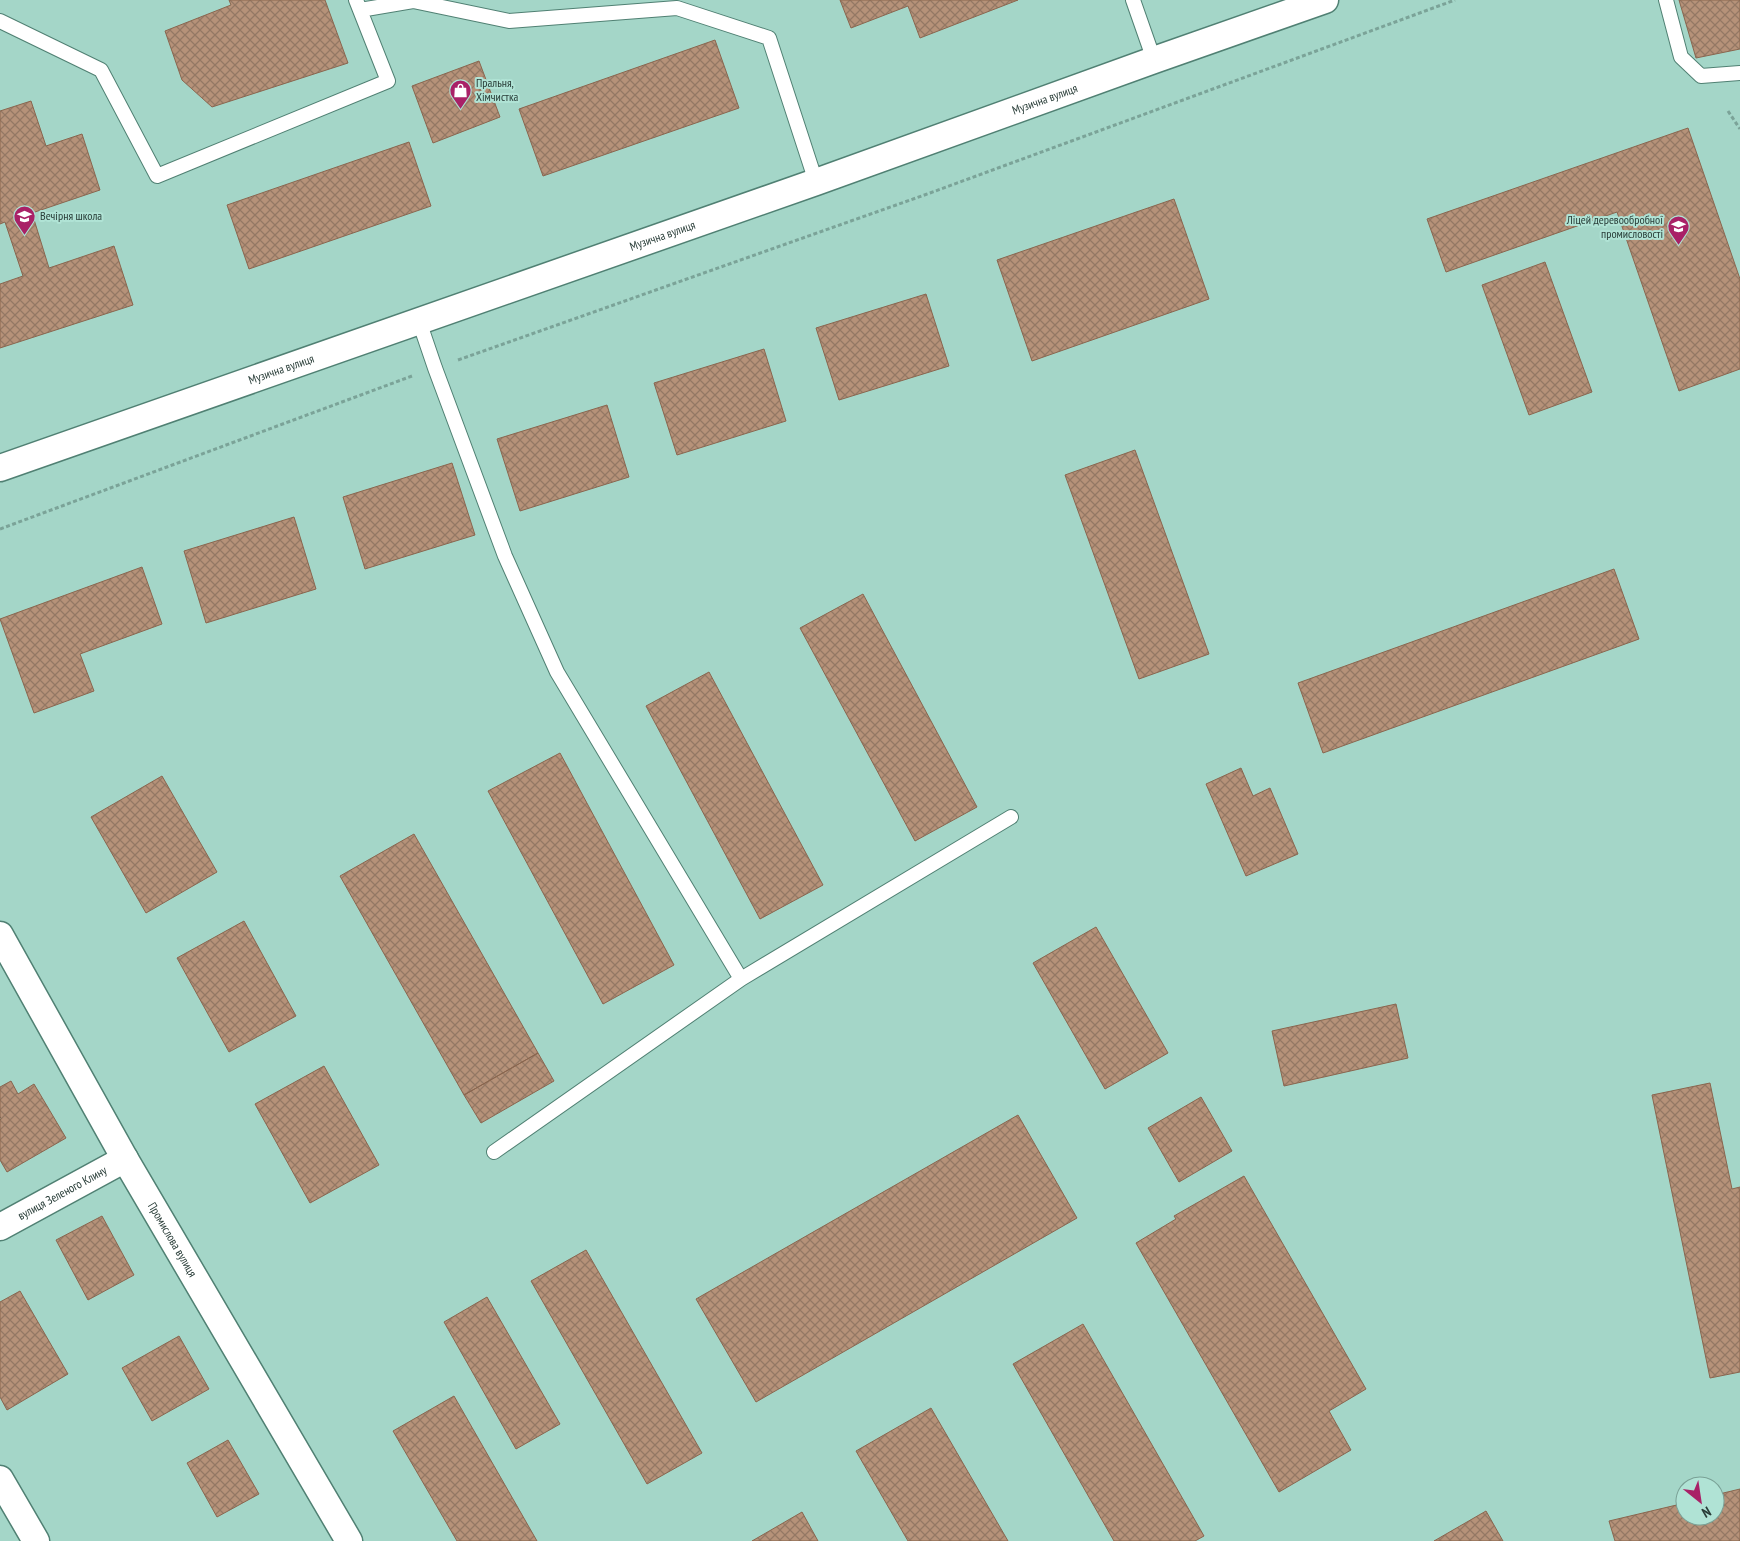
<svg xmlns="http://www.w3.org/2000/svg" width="1740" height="1541" font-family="'PT Sans Narrow',sans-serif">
<defs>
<pattern id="building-cross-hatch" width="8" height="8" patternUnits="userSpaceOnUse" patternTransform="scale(1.25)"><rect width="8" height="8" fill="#b69279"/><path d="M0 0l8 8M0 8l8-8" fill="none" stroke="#947864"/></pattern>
</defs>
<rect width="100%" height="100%" fill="#a4d6c8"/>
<path fill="url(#building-cross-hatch)" stroke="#89664f" d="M229 0H325L348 63 212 107 182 80 165 31 231 5Z
M840 0H1018L920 38 908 6 851 28Z
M1679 0H1740V49L1696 58Z
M715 40 739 108 543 176 519 109Z
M479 61 500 117 433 143 412 86Z
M31 101 46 146 82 134 100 190 32 213 49 268 114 246 133 305 0 348V284L23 276 5 222 0 224V111Z
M1688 128 1740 279V369L1679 391 1617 212 1446 272 1427 219Z
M409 142 431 206 249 269 227 205Z
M1174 199 1209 299 1032 361 997 260Z
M1545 262 1592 392 1529 415 1482 285Z
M926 294 949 366 839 400 816 328Z
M764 349 786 421 677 455 654 383Z
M607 405 629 477 520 511 497 439Z
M1135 450 1209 654 1139 679 1065 475Z
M452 463 475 535 365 569 343 497Z
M294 517 316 589 206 623 184 551Z
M142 567 162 624 80 654 94 691 34 713 0 619Z
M1614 569 1639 639 1323 753 1298 683Z
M863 594 977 807 915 841 800 628Z
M709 672 823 885 760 919 646 706Z
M560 753 674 965 603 1004 488 791Z
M1241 768 1253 796 1270 788 1298 854 1246 876 1206 784Z
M162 776 217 872 146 913 91 817Z
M414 834 538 1053 464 1095 340 876Z
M244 921 296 1016 229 1052 177 958Z
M1096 927 1168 1053 1105 1089 1033 963Z
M1396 1004 1408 1058 1284 1086 1272 1031Z
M538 1053 554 1081 481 1123 464 1095Z
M324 1066 379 1165 310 1203 255 1104Z
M11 1081 18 1094 34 1084 66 1138 7 1172 0 1160V1120L1 1119 0 1116V1087Z
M1710 1083 1732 1189 1740 1187V1372L1710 1378 1652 1095Z
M1201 1097 1232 1151 1179 1182 1148 1128Z
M1018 1115 1077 1218 756 1402 696 1299Z
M1244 1176 1366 1389 1329 1411 1351 1450 1279 1492 1136 1243 1176 1219 1174 1216Z
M102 1216 134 1275 88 1300 56 1240Z
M586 1250 702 1453 647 1484 531 1281Z
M20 1291 68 1374 7 1410 0 1397V1302Z
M487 1297 560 1424 516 1449 444 1322Z
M1083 1324 1204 1536 1195 1541H1114L1013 1364Z
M179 1336 209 1389 152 1421 122 1368Z
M454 1396 537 1541H457L393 1431Z
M931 1408 1008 1541H908L856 1451Z
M228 1440 259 1494 217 1517 187 1463Z
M1740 1489V1541H1615L1609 1521 1685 1503V1516H1715V1495Z
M1486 1511 1503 1541H1434Z
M802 1512 818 1541H752Z"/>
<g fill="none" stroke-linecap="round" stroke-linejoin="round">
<defs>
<path id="service" d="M1133 0 1154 60
M1666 0 1681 57 1701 76 1740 73
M360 10 413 1 509 21 677 8 769 38 816 182
M0 21 101 70 157 176 388 81 356 0
M419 321 435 368 505 556 557 672 741 979
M494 1152 741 979 1011 817"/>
<g id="minor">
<path id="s1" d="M0 468 816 182 1154 60 1325 0"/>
<path id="s2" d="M0 935 125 1159 349 1541"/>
<path id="s3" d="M0 1227 125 1159"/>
<path d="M0 1479 36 1541"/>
</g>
</defs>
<use href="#service" stroke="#508073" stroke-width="16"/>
<use href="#minor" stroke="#508073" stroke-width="29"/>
<path stroke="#7ba398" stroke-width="3" stroke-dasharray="4 2.5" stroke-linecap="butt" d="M1728 111 1740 129
M458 360 930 193 1455 0
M0 529 412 376"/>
<use href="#service" stroke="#fff" stroke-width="14"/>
<use href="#minor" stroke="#fff" stroke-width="26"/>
</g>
<defs>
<symbol id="shop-pin" viewBox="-11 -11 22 30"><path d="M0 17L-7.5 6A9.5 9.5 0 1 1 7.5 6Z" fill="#a92167" stroke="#b0e3d5"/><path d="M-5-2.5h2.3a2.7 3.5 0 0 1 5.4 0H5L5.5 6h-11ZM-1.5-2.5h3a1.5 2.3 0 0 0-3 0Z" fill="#fff"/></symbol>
<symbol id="school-pin" viewBox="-11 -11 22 30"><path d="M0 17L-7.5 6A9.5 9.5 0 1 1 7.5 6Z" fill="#a92167" stroke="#b0e3d5"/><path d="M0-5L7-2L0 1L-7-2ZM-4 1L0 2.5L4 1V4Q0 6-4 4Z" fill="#fff"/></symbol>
</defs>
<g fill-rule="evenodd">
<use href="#shop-pin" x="448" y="78" width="25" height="34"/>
<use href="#school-pin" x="12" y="204" width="25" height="34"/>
<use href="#school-pin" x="1666" y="214" width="25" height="34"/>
</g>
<g text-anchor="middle" stroke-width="4" stroke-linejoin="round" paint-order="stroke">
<g font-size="12" fill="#293d38" stroke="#b0e3d5" text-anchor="start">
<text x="476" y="87">Пральня,<tspan x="476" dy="14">Хімчистка</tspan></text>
<text x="40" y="220">Вечірня школа</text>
<text x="1663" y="224" text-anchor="end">Ліцей деревообробної<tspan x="1663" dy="14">промисловості</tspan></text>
</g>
<g font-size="12" fill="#293d38" stroke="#b0e3d5">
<text dy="4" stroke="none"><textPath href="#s1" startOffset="1108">Музична вулиця</textPath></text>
<text dy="4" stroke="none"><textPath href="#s1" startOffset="702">Музична вулиця</textPath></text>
<text dy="4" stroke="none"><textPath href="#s1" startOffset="298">Музична вулиця</textPath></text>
<text dy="4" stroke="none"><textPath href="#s3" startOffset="71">вулиця Зеленого Клину</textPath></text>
<text dy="4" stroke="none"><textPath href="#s2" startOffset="350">Промислова вулиця</textPath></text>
</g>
</g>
<g transform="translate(1700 1501) rotate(150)"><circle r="24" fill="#b0e3d5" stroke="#7aa196"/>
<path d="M0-4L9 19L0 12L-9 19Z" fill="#a92167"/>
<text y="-8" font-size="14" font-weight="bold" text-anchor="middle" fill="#293d38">N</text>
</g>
</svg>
